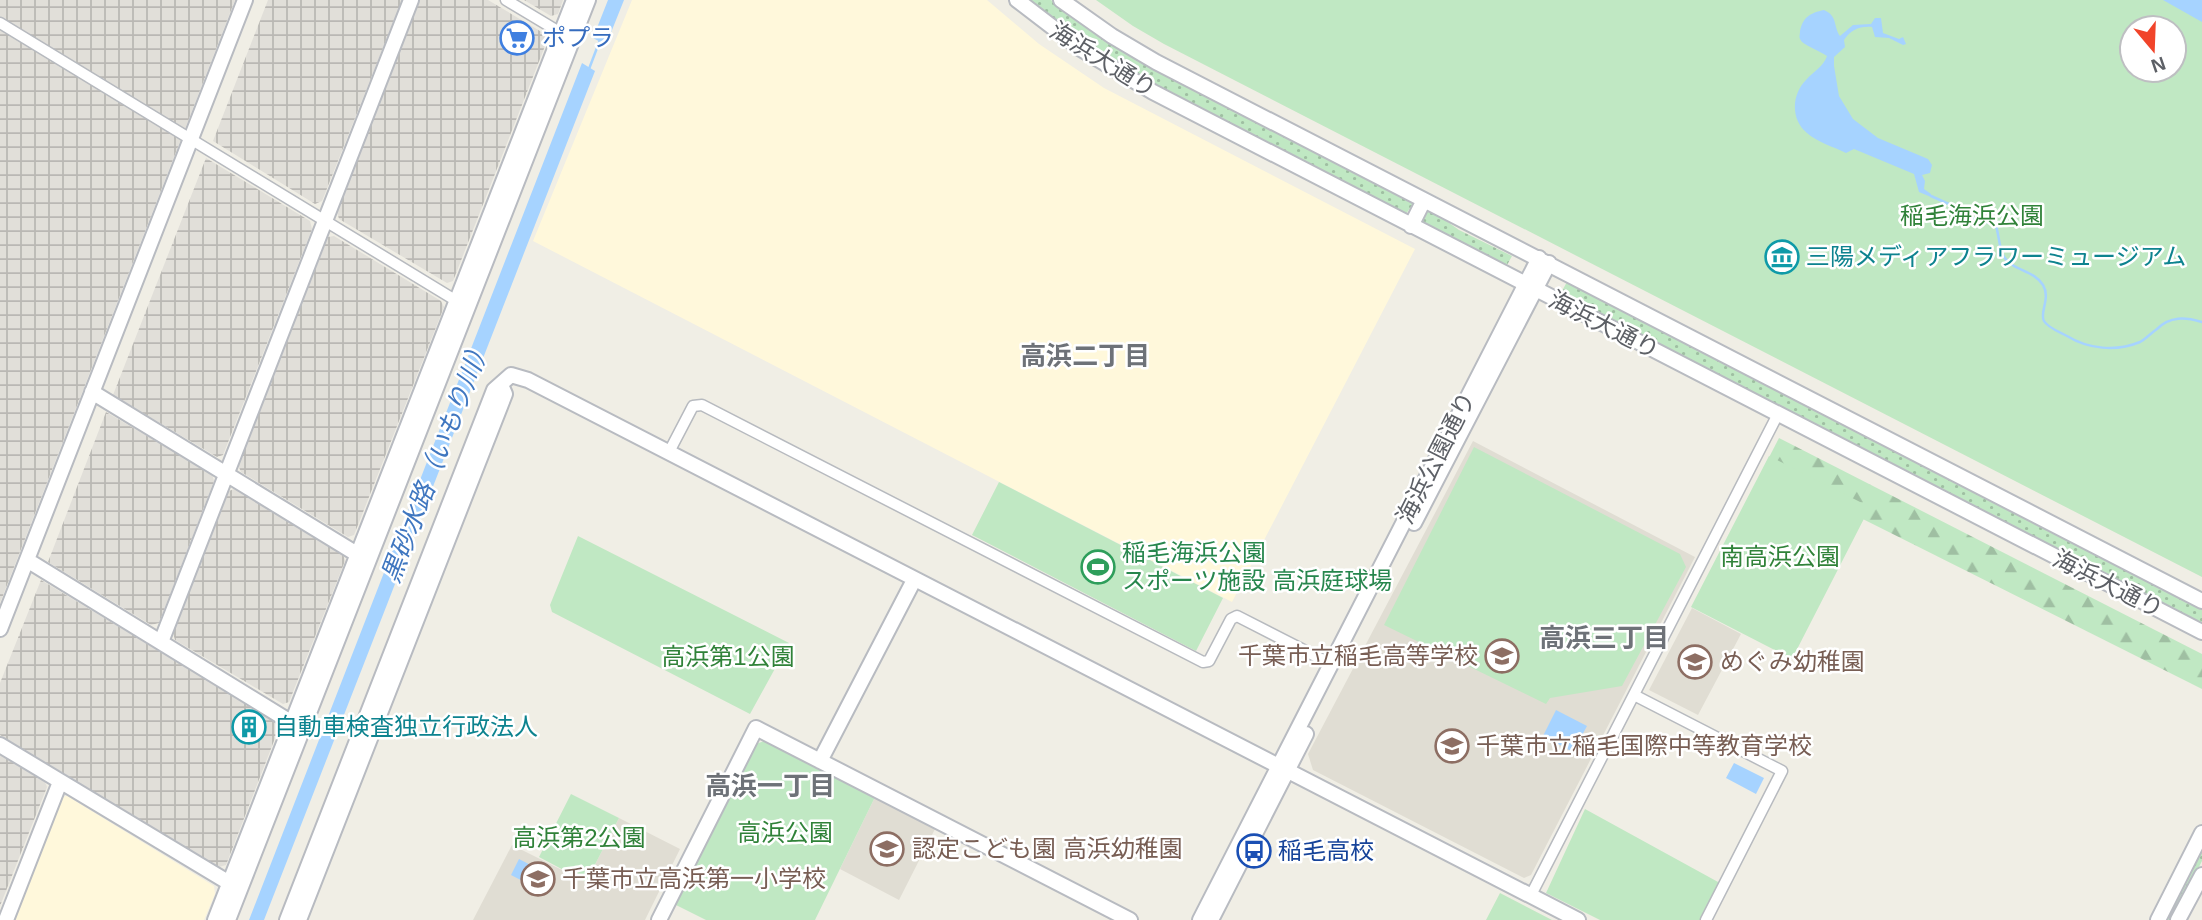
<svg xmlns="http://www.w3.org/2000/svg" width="2202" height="920" font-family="Arial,'Noto Sans JP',sans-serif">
<defs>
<pattern id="industrial-grid" width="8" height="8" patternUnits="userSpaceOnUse" patternTransform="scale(1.75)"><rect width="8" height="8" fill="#e1dfd9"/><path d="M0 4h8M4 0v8" fill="none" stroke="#bab8b4"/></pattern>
<pattern id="grass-dots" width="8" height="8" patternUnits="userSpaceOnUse" patternTransform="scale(1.75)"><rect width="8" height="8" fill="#c0e8c3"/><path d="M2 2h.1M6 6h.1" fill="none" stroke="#9fbfa2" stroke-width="1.8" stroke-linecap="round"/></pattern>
<pattern id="forest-firs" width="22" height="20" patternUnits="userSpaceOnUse" patternTransform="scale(1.75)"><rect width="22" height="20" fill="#c0e8c3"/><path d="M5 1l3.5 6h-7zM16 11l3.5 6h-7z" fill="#9fbfa2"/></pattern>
</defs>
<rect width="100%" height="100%" fill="#f0eee5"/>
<path fill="#fff8db" d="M632 0H987L1039 44 1104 88 1415 249 1232 602 533 241Z
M67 796 214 886 215 894 204 920H15L62 797Z"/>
<path fill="url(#industrial-grid)" d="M0 0H235L185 129 0 17Z
M268 0H402L322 201 315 204 213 141Z
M420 0H488L545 34 547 41 453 281 447 283 339 219 337 212Z
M524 0H563L558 14 551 16Z
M0 29 181 139 0 603Z
M206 158 310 221 312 229 223 455 217 457 113 395Z
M334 236 441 301 444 307 354 535 348 537 241 472 238 465 328 237Z
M106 412 212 474 214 481 159 623 151 625 48 562Z
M234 489 343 554 345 561 289 702 283 704 175 640 173 633 229 491Z
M41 580 277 722 279 728 226 865 219 867 0 735V683Z
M0 755 45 782 47 787 0 906Z"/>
<path fill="#e0ddd3" d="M1473 441 1695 557 1531 875 1524 878 1313 770 1308 754Z
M1692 608 1741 634 1698 715 1649 690Z
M875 797 935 829 899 900 840 869Z
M619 818 680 849 645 920H473L512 845 586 882Z"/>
<path fill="url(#grass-dots)" d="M1026 0H1051L1072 17 1413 201 1414 203 1405 215 1155 87 1088 48Z
M1431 210 1459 230 1512 256 1506 267 1422 223 1428 211Z
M1568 280 2202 607V625L1639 335 1562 291Z
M2202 849V861L2172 920H2165Z"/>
<path fill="url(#forest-firs)" d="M1779 438 2202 654V689L1763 469Z"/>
<path fill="#c0e8c3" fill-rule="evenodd" d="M1096 0H2168L2202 20V577L1164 44 1133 26ZM2132 28H2174V70H2132Z
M1474 447 1680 554 1686 567 1622 686 1550 698 1546 704 1384 625Z
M1769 456 1870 507 1792 659 1691 607Z
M999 482 1223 598 1196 651 972 535Z
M578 536 789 643 750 714 552 612 550 605Z
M767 740 875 797 815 920H706L676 905 756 744Z
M571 794 619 818 586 882 539 857Z
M1585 809 1729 888 1710 920H1600L1546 893Z
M1500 893 1552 920H1486Z"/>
<path fill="#a6d3ff" d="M608 0H624L606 45 593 38Z
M2163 0H2202V22Z
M1824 10C1838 16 1833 26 1840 36L1853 25 1871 24 1875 18H1881L1883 33 1899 39 1903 37 1906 44 1903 45 1889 38 1875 37 1872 27C1859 26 1851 30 1844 40L1845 47 1834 57V66L1839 96 1853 119 1878 138 1928 159 1932 165 1930 173 1922 175 1925 181 1924 189 1931 194V197L1919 192 1914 174 1854 149 1846 153C1834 147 1817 142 1807 133 1790 119 1792 94 1806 80 1813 72 1824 66 1827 56 1820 51 1808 47 1802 42 1798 37 1800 36 1800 31 1803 17 1810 13 1824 10Z
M582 63 595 71 264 920H249Z
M1556 710 1587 726 1573 752 1543 736Z
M1734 763 1764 778 1756 794 1726 778Z
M519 859 548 874 540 890 511 875Z"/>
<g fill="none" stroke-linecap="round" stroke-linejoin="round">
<path stroke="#a6d3ff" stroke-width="2.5" d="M589 69 600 40
M1931 196 1951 205 1968 218 1980 219 1996 226C1999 235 1999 248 2004 257 2013 271 2034 270 2043 285 2051 298 2039 313 2044 321 2048 328 2060 332 2067 336 2088 349 2116 352 2140 342 2146 339 2151 333 2157 329 2170 316 2185 317 2202 322"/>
<defs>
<path id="street" d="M506 0 566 36
M0 23 460 303
M669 452 693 406 702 405 1203 662 1209 661 1231 619 1237 616 1331 664
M1634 695 1782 771 1706 920
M1531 895 1778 414"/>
<path id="secondary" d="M1017 0 1081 49 1153 92 2202 632
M1061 0 1112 36 1156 62 2202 601
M1411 226 1424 200
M92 392 365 559
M1414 523 1549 263
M27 560 297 726
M0 629 245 0
M161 642 411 0
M0 745 236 887
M820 761 914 580
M6 920 60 782
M215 920 574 0
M228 920 588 0
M287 920 494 390 511 375 528 380 1578 920
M299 920 505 394 501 385
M659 920 756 728 1130 920
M1200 920 1539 258
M1211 920 1306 734
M2158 920 2202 833
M2178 920 2202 875"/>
</defs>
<use href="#street" stroke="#b7babf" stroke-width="13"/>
<use href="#secondary" stroke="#b8bbc1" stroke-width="18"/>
<use href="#street" stroke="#fff" stroke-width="10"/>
<use href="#secondary" stroke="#fff" stroke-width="14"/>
</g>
<defs>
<symbol id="supermarket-ring" viewBox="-11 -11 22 22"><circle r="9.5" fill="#fff" stroke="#3f7fe0" stroke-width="1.5"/><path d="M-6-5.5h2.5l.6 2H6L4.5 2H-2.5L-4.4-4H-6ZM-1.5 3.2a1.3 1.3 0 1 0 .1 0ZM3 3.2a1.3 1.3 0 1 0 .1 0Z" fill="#3f7fe0"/></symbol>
<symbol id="museum-ring" viewBox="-11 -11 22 22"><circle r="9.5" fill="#fff" stroke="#0f9aa8" stroke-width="1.5"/><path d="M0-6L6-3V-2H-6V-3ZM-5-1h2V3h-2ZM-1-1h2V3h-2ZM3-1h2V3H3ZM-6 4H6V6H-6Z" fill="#0f9aa8"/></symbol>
<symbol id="stadium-ring" viewBox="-11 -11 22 22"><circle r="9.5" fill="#fff" stroke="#2e9e5b" stroke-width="1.5"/><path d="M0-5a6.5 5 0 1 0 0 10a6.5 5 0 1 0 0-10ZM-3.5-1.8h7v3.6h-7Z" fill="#2e9e5b"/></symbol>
<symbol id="school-ring" viewBox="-11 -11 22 22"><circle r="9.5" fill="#fff" stroke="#8d6e63" stroke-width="1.5"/><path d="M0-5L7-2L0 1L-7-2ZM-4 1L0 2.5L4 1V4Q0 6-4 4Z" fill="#8d6e63"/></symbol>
<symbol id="building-ring" viewBox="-11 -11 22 22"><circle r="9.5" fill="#fff" stroke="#0f9aa8" stroke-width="1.5"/><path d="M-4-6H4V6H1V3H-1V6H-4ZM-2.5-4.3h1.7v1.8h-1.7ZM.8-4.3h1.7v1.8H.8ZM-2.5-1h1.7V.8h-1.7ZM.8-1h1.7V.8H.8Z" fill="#0f9aa8"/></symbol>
<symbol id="bus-ring" viewBox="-11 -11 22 22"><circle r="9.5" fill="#fff" stroke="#1a4fb4" stroke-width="1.5"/><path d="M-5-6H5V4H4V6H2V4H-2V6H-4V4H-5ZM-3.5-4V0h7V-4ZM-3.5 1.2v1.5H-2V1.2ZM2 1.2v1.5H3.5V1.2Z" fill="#1a4fb4"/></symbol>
</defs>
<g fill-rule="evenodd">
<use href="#supermarket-ring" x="498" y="19" width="38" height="38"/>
<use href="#museum-ring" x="1763" y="238" width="38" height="38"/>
<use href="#stadium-ring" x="1079" y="548" width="38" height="38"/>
<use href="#school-ring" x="1483" y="637" width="38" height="38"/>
<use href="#school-ring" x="1676" y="643" width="38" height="38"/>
<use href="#building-ring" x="230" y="708" width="38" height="38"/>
<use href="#school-ring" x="1433" y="727" width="38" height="38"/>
<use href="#school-ring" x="868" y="830" width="38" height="38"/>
<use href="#bus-ring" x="1235" y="832" width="38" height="38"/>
<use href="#school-ring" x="519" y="860" width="38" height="38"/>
</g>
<g text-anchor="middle" stroke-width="5" stroke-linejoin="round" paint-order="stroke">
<g font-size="24" fill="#366cbe" stroke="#fff" text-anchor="start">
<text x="542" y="46">ポプラ</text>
</g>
<g font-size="24" fill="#5d6066" stroke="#fff">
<text transform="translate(1103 60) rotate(32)" y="8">海浜大通り</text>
<text transform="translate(1604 325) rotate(27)" y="8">海浜大通り</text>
<text transform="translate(1436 458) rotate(-63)" y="8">海浜公園通り</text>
<text transform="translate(2108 584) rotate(27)" y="8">海浜大通り</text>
</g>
<g font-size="24" fill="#308239" stroke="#fff">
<text x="1972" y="224">稲毛海浜公園</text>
<text x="1780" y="565">南高浜公園</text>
<text x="728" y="665">高浜第1公園</text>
<text x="785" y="841">高浜公園</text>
<text x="579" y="846">高浜第2公園</text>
</g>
<g font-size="24" fill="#0d838f" stroke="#fff" text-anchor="start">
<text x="1806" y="265">三陽メディアフラワーミュージアム</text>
<text x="274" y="735">自動車検査独立行政法人</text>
</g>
<g font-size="24" fill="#27864d" stroke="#fff" text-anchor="start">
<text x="1122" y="561">稲毛海浜公園<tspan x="1122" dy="28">スポーツ施設 高浜庭球場</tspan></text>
</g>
<g font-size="24" fill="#785e54" stroke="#fff" text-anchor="start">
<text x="1478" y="664" text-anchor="end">千葉市立稲毛高等学校</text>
<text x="1720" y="670">めぐみ幼稚園</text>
<text x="1476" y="754">千葉市立稲毛国際中等教育学校</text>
<text x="912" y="857">認定こども園 高浜幼稚園</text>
<text x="562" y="887">千葉市立高浜第一小学校</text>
</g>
<g font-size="24" fill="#164399" stroke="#fff" text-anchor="start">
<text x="1278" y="859">稲毛高校</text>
</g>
<g font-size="26" font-weight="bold" fill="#6e7278" stroke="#fff">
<text x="1085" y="365">高浜二丁目</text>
<text x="1604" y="647">高浜三丁目</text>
<text x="770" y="795">高浜一丁目</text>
</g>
<g font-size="26" font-style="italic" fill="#4077c0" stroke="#fff">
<text transform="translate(436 460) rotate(-69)" y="9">黒砂水路（いもり川）</text>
</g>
</g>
<g transform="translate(2153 49) rotate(161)"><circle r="33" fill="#ffffff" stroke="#bebfc2" stroke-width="2"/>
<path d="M0-5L12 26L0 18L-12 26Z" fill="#f1442a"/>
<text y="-10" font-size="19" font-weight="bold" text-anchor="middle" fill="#5d6066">N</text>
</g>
</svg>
